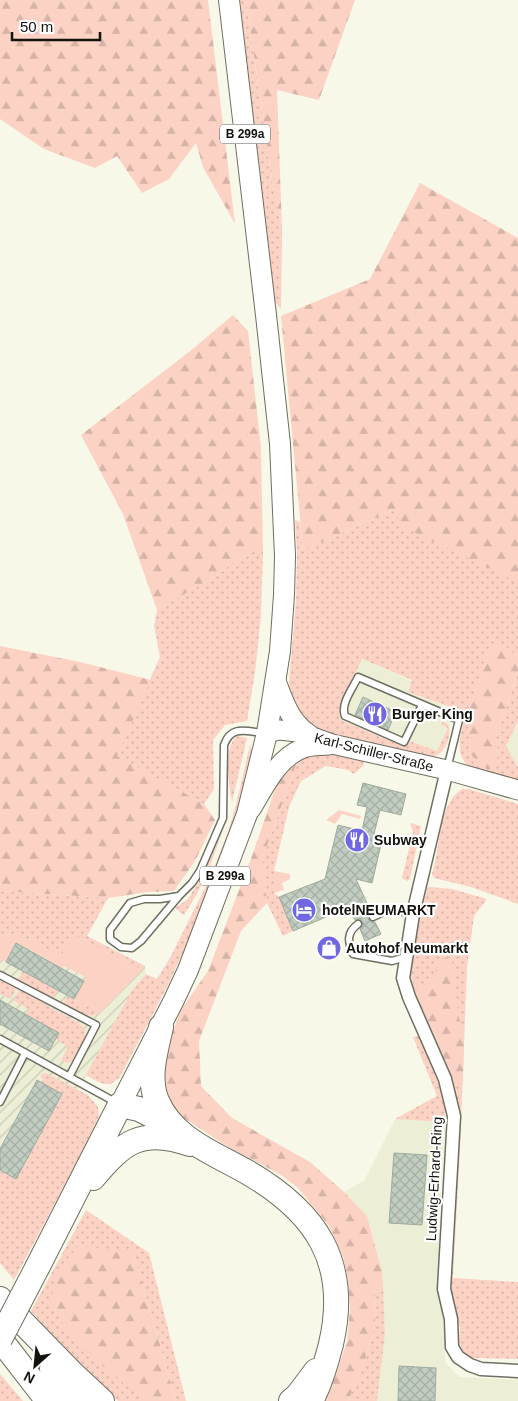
<svg xmlns="http://www.w3.org/2000/svg" width="518" height="1401" font-family="Arial,sans-serif">
<defs>
<pattern id="industrial-furrows" width="10" height="10" patternUnits="userSpaceOnUse" patternTransform="scale(1.25)"><rect width="10" height="10" fill="#edeed6"/><path d="M-1 1l2-2M0 10L10 0M9 11l2-2" fill="none" stroke="#cacbb6"/></pattern>
<pattern id="grass-dots" width="8" height="8" patternUnits="userSpaceOnUse" patternTransform="scale(1.25)"><rect width="8" height="8" fill="#fbd2c4"/><path d="M2 2h.1M6 6h.1" fill="none" stroke="#d6b3a7" stroke-width="1.8" stroke-linecap="round"/></pattern>
<pattern id="forest-firs" width="22" height="20" patternUnits="userSpaceOnUse" patternTransform="scale(1.25)"><rect width="22" height="20" fill="#fbd2c4"/><path d="M5 1l3.5 6h-7zM16 11l3.5 6h-7z" fill="#d6b3a7"/></pattern>
<pattern id="building-cross-hatch" width="8" height="8" patternUnits="userSpaceOnUse" patternTransform="scale(1.25)"><rect width="8" height="8" fill="#c1cdc0"/><path d="M0 0l8 8M0 8l8-8" fill="none" stroke="#a5afa4"/></pattern>
</defs>
<rect width="100%" height="100%" fill="#f8f8e8"/>
<path fill="#edeed6" d="M362 659 412 681 408 692 458 710 450 727 447 723 445 722 442 725 448 728 437 751 411 741 407 746 390 741 343 721 340 718 339 710Z
M518 721V767L506 746Z
M437 1096 446 1116 439 1220V1281L445 1333V1362L459 1377 518 1380V1401H377L385 1334 382 1272 367 1216 344 1192 364 1181 395 1119Z"/>
<path fill="url(#industrial-furrows)" d="M0 897 87 936 145 966 146 974 132 990 79 1089 0 1224Z"/>
<path fill="url(#grass-dots)" d="M240 0H246L273 187 282 230 281 309 274 301Z
M394 510 518 582V657L503 645 490 648 469 710 468 724 470 754 499 762 496 737 518 672V721L506 746 518 767V783L471 769C451 751 463 735 465 712L408 692 412 680 362 659 339 710 340 718 343 721 390 741 407 746 410 741 437 751 448 728 441 725 443 722 447 723C453 732 447 750 437 755 431 758 427 757 421 756L345 737 308 726 288 694 296 601 297 553 295 520 300 522 303 550Z
M263 551 261 616 255 672 247 721 225 725 213 740 214 789 204 804 116 756 160 657 154 626 157 610 217 575 238 559Z
M238 736 247 738 232 802C229 786 222 745 238 736Z
M250 745 252 752 235 820 201 912 168 985 120 1077 111 1084C102 1085 94 1080 86 1075L132 990 146 974 157 979 171 956 210 878 228 832 237 801Z
M328 753 362 758 364 765 354 774 348 770 326 766 301 781 289 807 274 871V893L279 897 293 931 283 936 267 903 262 860 299 757Z
M462 789H469L518 804V904L471 887 434 878 432 874C441 848 437 805 462 789Z
M410 823 421 826 410 879 407 881 402 878 413 832Z
M224 827 210 866 197 894 184 915 175 908 188 899 201 878Z
M429 887 452 889 487 899 474 916 467 967 460 1150 453 1278 518 1282V1359L472 1358 465 1353 461 1348 459 1340 460 1327 457 1323 449 1290 453 1087 414 989 410 970 413 946 427 889Z
M0 891 108 898 87 936 145 966 142 970 73 935 61 956 18 934 0 935Z
M23 971 58 990 53 998 18 979Z
M0 980 16 989 11 999 0 994Z
M19 990 79 1023 85 1029V1038L71 1062 66 1063 61 1060 68 1047 56 1039 59 1033 26 1015 29 1009 14 1001Z
M68 996 100 1013C88 1021 75 1009 63 1003Z
M417 1036 421 1037 445 1102V1122L395 1119 437 1096 413 1037Z
M46 1073 88 1095 98 1107 99 1116 86 1145 14 1280 0 1263V1170L16 1179 62 1094 41 1083 43 1079 40 1076 42 1074Z
M86 1210 149 1253 186 1401H176L133 1251 150 1401H174H118L92 1381 31 1311Z
M383 1286 385 1334 377 1401H348C359 1380 375 1335 376 1311 376 1305 375 1298 374 1292Z
M0 1374 23 1401H0Z"/>
<path fill="url(#forest-firs)" d="M0 0H208L235 224 203 167 196 143 169 179 142 193 117 156 95 168 44 149 0 119Z
M246 0H355L319 100 277 90 282 230 273 187Z
M420 183 518 238V582L401 526 394 510 303 550 281 316 370 279Z
M233 315 248 331 261 448 263 551 238 559 217 575 157 610 123 514 81 435 189 352Z
M503 645 518 657V672L496 737 499 762 488 770 470 754 468 724 469 710 490 648Z
M0 646 80 662 151 680 117 756 204 804 215 820 195 861 174 891 148 892 108 898 0 891Z
M299 757 262 860 267 903 241 931 199 1041 201 1086 232 1118 310 1162 344 1192 367 1216 382 1272 383 1286 374 1292C375 1298 376 1305 376 1311 375 1335 359 1380 348 1401H324L336 1374 347 1342 350 1308 348 1279 343 1257 329 1226 298 1188 281 1175 225 1145 184 1118 172 1105 162 1080 166 1052 174 1028 181 1010 208 971 252 856 279 778Z
M441 958 452 959 459 1019 464 1026 463 1084 453 1087 414 989 432 978Z
M78 1246 133 1251 176 1401H150L133 1391 99 1363 63 1324 51 1303 55 1277Z"/>
<path fill="#fbd2c4" d="M339 810 361 816 360 819 342 814 335 824 326 820Z
M274 871 290 874V879L282 883 284 890 274 893Z
M18 934 61 956 73 935 142 970 100 1013 74 999 86 977 64 966 52 987 37 978 47 959 17 943 6 962 0 959V935Z"/>
<path fill="url(#building-cross-hatch)" stroke="#9fab9e" d="M363 697 396 712 388 730 355 715Z
M363 783 406 794 401 815 380 810 374 834 383 836 372 883 356 879 371 912 368 919 371 921 375 922 381 934 365 941 360 929 363 923 360 919 355 920 348 904 325 915 326 917 293 931 279 897 325 879 338 825 362 831 367 807 357 805Z
M16 943 84 981 74 999 6 962Z
M0 1000 59 1033 49 1051 0 1024Z
M37 1080 62 1094 16 1179 0 1170V1149Z
M394 1153 427 1155 422 1225 389 1223Z
M399 1366 436 1368 435 1401H398Z"/>
<g fill="none" stroke-linecap="round" stroke-linejoin="round">
<defs>
<path id="lane" d="M422 705 404 742 345 716C340 704 353 688 358 677L459 720 447 769
M179 896 141 941 132 948 121 947 110 939V930L130 903 144 899H160L179 896 192 883 200 871 223 818 224 745C231 725 246 731 263 733
M373 917 390 909 413 914
M358 924C346 933 348 942 353 954L392 961 406 957
M0 975 96 1025 69 1077
M0 1039 117 1103
M0 1102 25 1053"/>
<path id="street" d="M447 770 413 914 403 978 409 997 445 1079 454 1116 444 1289 451 1319 452 1347 458 1357 470 1365 481 1369 518 1371"/>
<path id="secondary" d="M276 681C284 702 290 722 310 735
M267 733 279 730 298 732 332 744 447 770 518 790
M251 809C264 788 277 759 301 749 309 745 320 746 329 745"/>
<path id="primary" d="M120 1105 173 1002 188 970 247 814 267 733 280 651 284 595 285 556 280 444 266 315 229 0"/>
<path id="highway" d="M161 1027C156 1050 147 1078 157 1101 173 1139 214 1153 247 1172 316 1212 350 1262 331 1344 326 1364 321 1382 311 1401
M120 1105 139 1109 171 1125
M93 1178C123 1142 142 1127 190 1144
M38 1266 120 1105
M0 1299 73 1374 102 1401
M0 1339 48 1401
M52 1369 75 1401
M291 1401 298 1395 316 1371"/>
</defs>
<use href="#lane" stroke="#6e6f61" stroke-width="9"/>
<use href="#street" stroke="#6e6f61" stroke-width="15"/>
<use href="#secondary" stroke="#6e6f61" stroke-width="21"/>
<use href="#primary" stroke="#6e6f61" stroke-width="22"/>
<use href="#highway" stroke="#6e6f61" stroke-width="26"/>
<use href="#lane" stroke="#fff" stroke-width="6"/>
<use href="#street" stroke="#fff" stroke-width="12"/>
<use href="#secondary" stroke="#fff" stroke-width="19"/>
<use href="#primary" stroke="#fff" stroke-width="20"/>
<use href="#highway" stroke="#fff" stroke-width="24"/>
<defs>
<path id="highway-bridge" d="M0 1339 38 1266"/>
</defs>
<use href="#highway-bridge" stroke="#6e6f61" stroke-width="26" stroke-linecap="butt"/>
<use href="#highway-bridge" stroke="#fff" stroke-width="24"/>
</g>
<defs>
<symbol id="restaurant-disc" viewBox="-11 -11 22 22"><circle r="9.5" fill="#7067e1" stroke="#fff"/><path d="M-5-6h1v4h1v-4h1v4h1v-4h1v5L-1.5 .5V6h-2V.5L-5-1ZM5-6V6H3V1.5H1.5Q1.5-4 5-6Z" fill="#fff"/></symbol>
<symbol id="hotel-disc" viewBox="-11 -11 22 22"><circle r="9.5" fill="#7067e1" stroke="#fff"/><path d="M-6-4.5h1.5V1H6V5H4.5V3h-9V5H-6ZM-4 0a1.8 1.8 0 1 1 3.6 0ZM.5 0V-2.5h3Q6-2.5 6 0Z" fill="#fff"/></symbol>
<symbol id="shop-disc" viewBox="-11 -11 22 22"><circle r="9.5" fill="#7067e1" stroke="#fff"/><path d="M-5-2.5h2.3a2.7 3.5 0 0 1 5.4 0H5L5.5 6h-11ZM-1.5-2.5h3a1.5 2.3 0 0 0-3 0Z" fill="#fff"/></symbol>
</defs>
<g fill-rule="evenodd">
<use href="#restaurant-disc" x="361" y="700" width="28" height="28"/>
<use href="#restaurant-disc" x="343" y="826" width="28" height="28"/>
<use href="#hotel-disc" x="290" y="896" width="28" height="28"/>
<use href="#shop-disc" x="315" y="934" width="28" height="28"/>
</g>
<g text-anchor="middle" stroke-width="4.5" stroke-linejoin="round" paint-order="stroke">
<g fill="#fff" stroke="#595a56" stroke-width="1">
<rect x="220" y="124.5" width="50" height="19" rx="4"/>
<rect x="200" y="866.5" width="50" height="19" rx="4"/>
</g>
<g font-size="12" font-weight="bold" fill="#12130d">
<text x="245" y="138">B 299a</text>
<text x="225" y="880">B 299a</text>
</g>
<g font-size="14" font-weight="bold" fill="#12130d" stroke="#fff" text-anchor="start">
<text x="392" y="719">Burger King</text>
<text x="374" y="845">Subway</text>
<text x="322" y="915">hotelNEUMARKT</text>
<text x="346" y="953">Autohof Neumarkt</text>
</g>
<g font-size="14" fill="#12130d" stroke="#fff">
<text transform="translate(374 752) rotate(14)" y="5">Karl-Schiller-Straße</text>
<text transform="translate(434 1179) rotate(-87)" y="5">Ludwig-Erhard-Ring</text>
</g>
</g>
<g transform="translate(35 1366) rotate(207)" stroke="#ffffff" stroke-width="4" paint-order="stroke">
<path d="M0-4L9 19L0 12L-9 19Z" fill="#12130d"/>
<text y="-8" font-size="14" font-weight="bold" text-anchor="middle" fill="#12130d">N</text>
</g>
<path d="M12 32v8h88v-8" fill="none" stroke="#12130d" stroke-width="2.5"/>
<text x="20" y="32" font-size="15" fill="#12130d" stroke="#ffffff" stroke-width="4" paint-order="stroke">50 m</text>
</svg>
